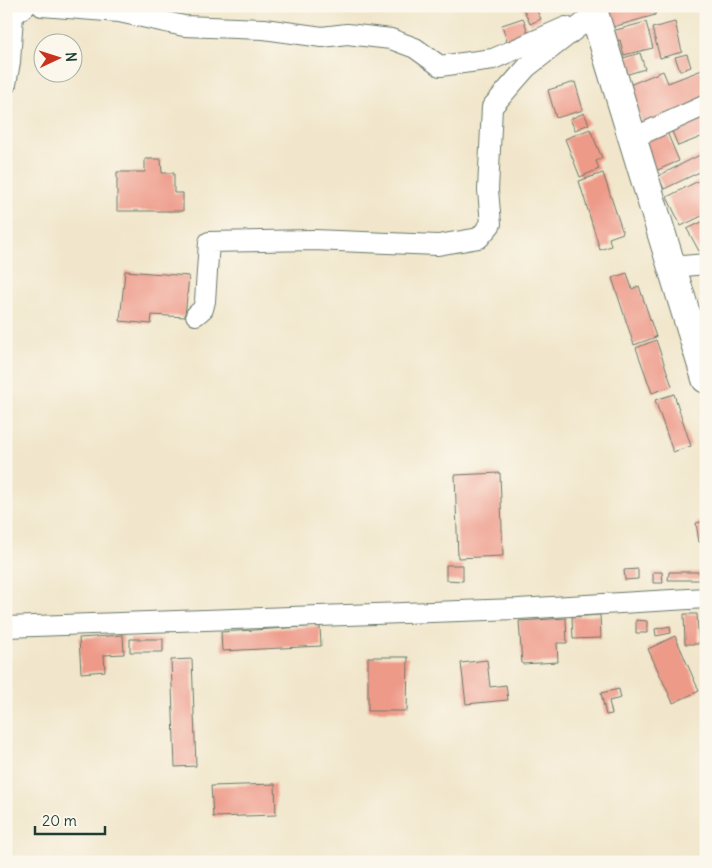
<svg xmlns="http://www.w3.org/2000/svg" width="712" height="868" font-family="Delius,sans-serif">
<rect width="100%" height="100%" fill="#fbf7ec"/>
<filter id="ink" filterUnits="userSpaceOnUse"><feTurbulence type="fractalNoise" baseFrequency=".02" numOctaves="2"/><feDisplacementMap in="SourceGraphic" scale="10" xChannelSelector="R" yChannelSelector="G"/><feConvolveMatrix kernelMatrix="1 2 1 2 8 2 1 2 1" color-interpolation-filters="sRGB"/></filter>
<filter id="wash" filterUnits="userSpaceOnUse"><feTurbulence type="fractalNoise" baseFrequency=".0096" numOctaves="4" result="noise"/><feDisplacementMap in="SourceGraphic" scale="20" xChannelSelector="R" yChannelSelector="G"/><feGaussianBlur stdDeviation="1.12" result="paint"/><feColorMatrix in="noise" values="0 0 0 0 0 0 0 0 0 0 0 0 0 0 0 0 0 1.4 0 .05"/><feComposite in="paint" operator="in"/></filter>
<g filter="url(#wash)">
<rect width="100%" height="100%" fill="#f1e6cb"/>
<g id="blocks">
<path fill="#ee9a89" d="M522 6H543L536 9 541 19 530 24Z
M599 6H662L656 9 655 15 606 29Z
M523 18 530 38 508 45 502 25Z
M646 22 653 48 624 55 620 40 615 41 612 31Z
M675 22 682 52 660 58 652 28Z
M640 53 645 69 625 75 620 59Z
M687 54 691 67 680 71 675 57Z
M702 70 706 80V101L644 126 627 86 663 71 668 83Z
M575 82 583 110 556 118 548 90Z
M584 113 589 124 575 130 570 119Z
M706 115V135L678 146 671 129Z
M590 129 602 158 596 161 599 169 580 177 565 139Z
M667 132 679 161 655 171 642 143Z
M704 153 706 169 664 189 658 176Z
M145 159H161L162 173H174V193H183V211H117V172H145Z
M603 173 623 233 609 238 611 246 600 250 579 181Z
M702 179 706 186V214L681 226 667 197Z
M706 220V247L699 251 687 229Z
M125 271 189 276 185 317 152 315 151 324 120 321Z
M627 273 632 289 639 286 656 337 634 345 612 278Z
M656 340 672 386 652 393 636 348Z
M674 394 691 446 673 452 655 400Z
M500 473 503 556 458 558 455 475Z
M706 521V541L699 542 696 523Z
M446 565H463V581L446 580Z
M638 569V579L625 580 624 570Z
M653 572H662L663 583H653Z
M669 572H706V580H668Z
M702 611H706V630H701Z
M684 614H697L699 644H685Z
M600 615 601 638 573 639 572 617Z
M566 618 567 643H557L558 662 522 664 519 621Z
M636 620 647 621V633H636Z
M320 626 321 646 222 651 221 632Z
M670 626 671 633 656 636 655 629Z
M123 635 124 654 104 655 105 671 81 673 79 638Z
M675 636 699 691 673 703 648 649Z
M130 639H163V652H130Z
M368 657H408L407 711H368Z
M192 659 196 766 175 767 171 660Z
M487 660 490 687 506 685 508 700 466 704 461 663Z
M619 689 621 698 609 701 612 714 606 715 601 693Z
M275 784 276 815 213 817 211 786Z"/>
</g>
</g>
<g filter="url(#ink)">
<use href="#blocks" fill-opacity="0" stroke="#687869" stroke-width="1"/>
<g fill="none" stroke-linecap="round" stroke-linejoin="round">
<defs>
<path id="street" d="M42 6 119 12 184 26 264 29 322 37 347 34 391 39 415 48 440 66 493 59 566 27
M6 84 10 62 13 15 26 6
M633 138 706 105
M672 267 706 264
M196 315 203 309 205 301 209 242 313 240 438 245 479 238 491 224 488 190 492 107 527 67 595 14
M6 627 518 609 706 598"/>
<path id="secondary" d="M592 6 706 379"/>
</defs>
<use href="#street" stroke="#687869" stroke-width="22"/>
<use href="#secondary" stroke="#687869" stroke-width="30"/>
<use href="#street" stroke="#fff" stroke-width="20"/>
<use href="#secondary" stroke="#fff" stroke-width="28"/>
</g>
</g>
<rect width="712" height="868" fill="none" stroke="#fbf7ec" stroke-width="25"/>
<g transform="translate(58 58) rotate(86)"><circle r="24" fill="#fbf7ec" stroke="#a3ada2"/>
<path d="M0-4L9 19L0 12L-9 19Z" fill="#c8321e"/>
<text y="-8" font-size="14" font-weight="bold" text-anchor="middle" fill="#1f3d34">N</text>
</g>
<path d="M35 826v8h70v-8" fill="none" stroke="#1f3d34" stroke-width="2.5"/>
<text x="42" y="826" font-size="15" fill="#1f3d34" stroke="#fbf7ec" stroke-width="4" paint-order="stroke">20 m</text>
</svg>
